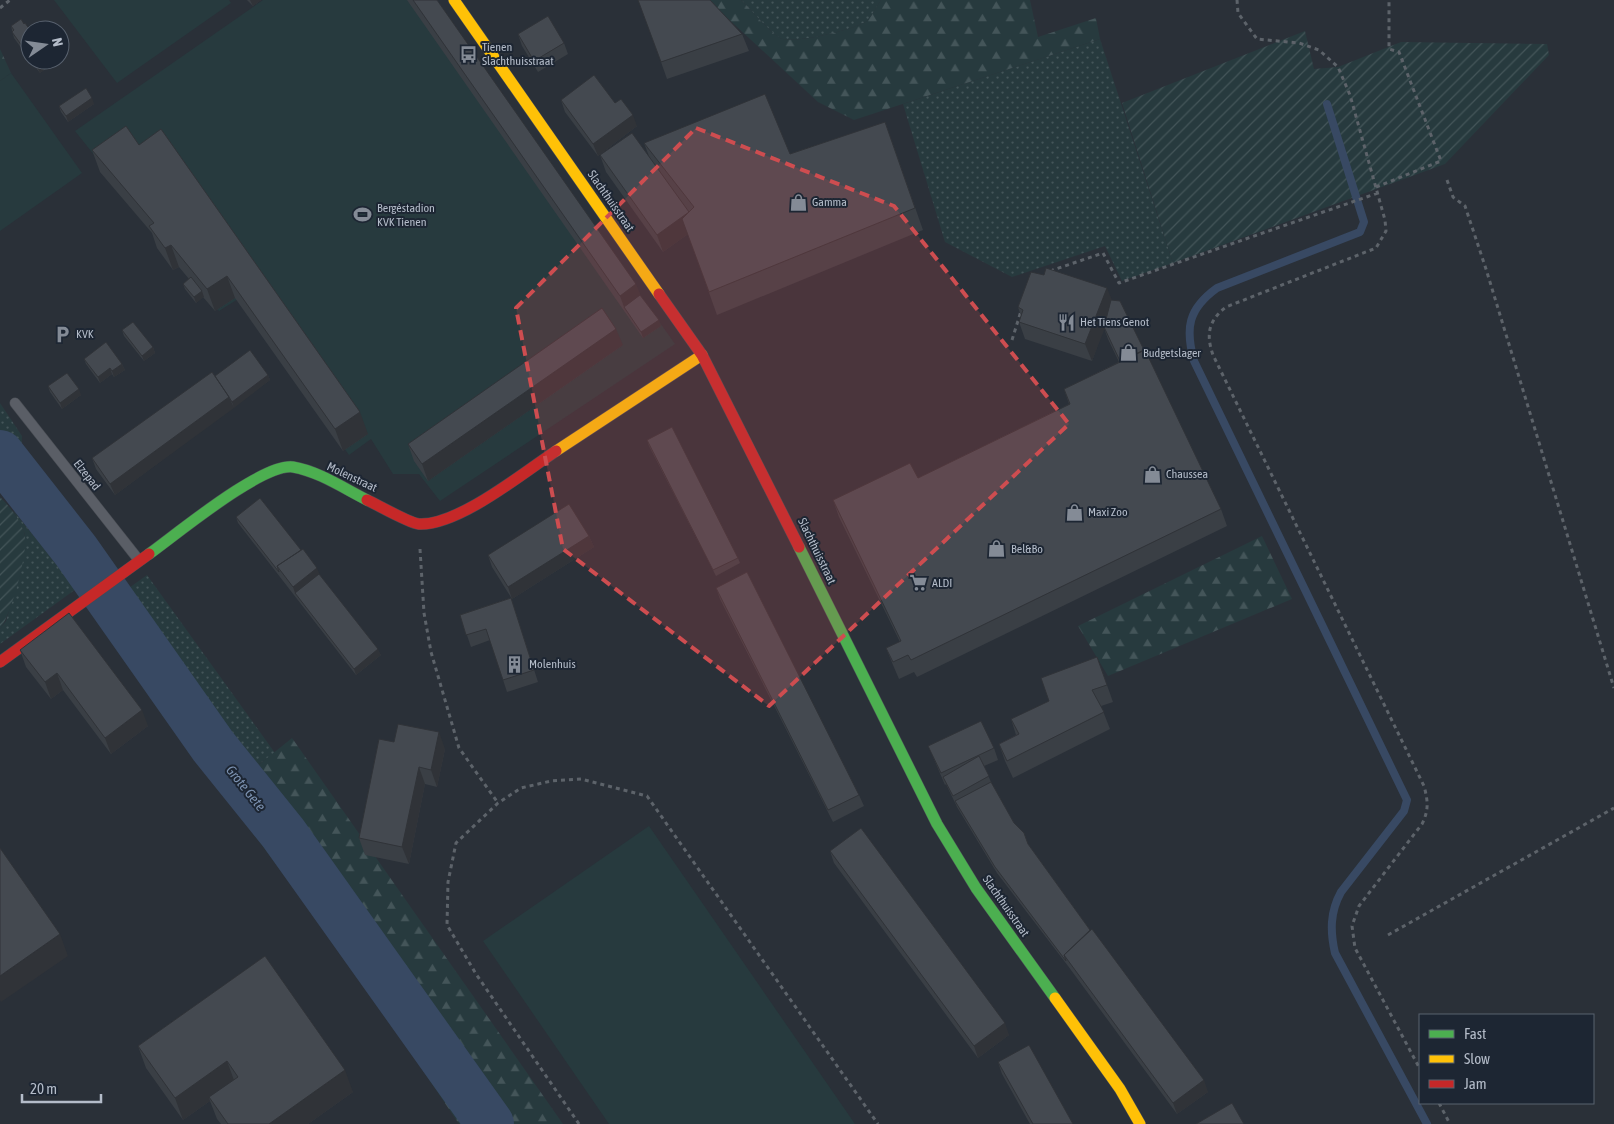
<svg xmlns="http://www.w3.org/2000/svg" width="1614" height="1124" font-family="'Asap Condensed',sans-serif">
<defs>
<pattern id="grass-dots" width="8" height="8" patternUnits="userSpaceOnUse" patternTransform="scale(1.25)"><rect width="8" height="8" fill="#273a3e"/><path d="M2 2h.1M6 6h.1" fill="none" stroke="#445559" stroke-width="1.8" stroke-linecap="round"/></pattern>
<pattern id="forest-firs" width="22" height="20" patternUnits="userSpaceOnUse" patternTransform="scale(1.25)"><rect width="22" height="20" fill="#273a3e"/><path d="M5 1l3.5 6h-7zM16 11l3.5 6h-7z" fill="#445559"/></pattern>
<pattern id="garden-furrows" width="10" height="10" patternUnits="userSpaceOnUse" patternTransform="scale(1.25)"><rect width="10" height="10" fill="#273a3e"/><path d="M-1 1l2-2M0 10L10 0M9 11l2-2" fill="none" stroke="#445559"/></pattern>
</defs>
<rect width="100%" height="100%" fill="#2a3038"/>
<path fill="url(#grass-dots)" d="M741 0H881C877 6 873 14 868 20 859 29 791 45 780 38 768 31 752 10 741 0Z
M1100 39 1173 263 1122 281 1105 246 1012 277 945 242 903 104Z
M0 403 22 436 21 459 0 436Z
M13 510 76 589 0 644V629L6 621 20 574 25 534Z
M147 575 275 753 256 766 263 777 255 784 119 595Z"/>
<path fill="url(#forest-firs)" d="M708 0H741C752 10 768 31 780 38 791 45 859 29 868 20 873 14 877 6 881 0H1030L1038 37 1096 18 1100 39 854 120 818 102Z
M0 49 11 73 0 81Z
M1262 536 1292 599 1108 676 1078 626Z
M292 738 563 1124H459L362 980 227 798 263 778 256 767Z"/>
<path fill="#273a3e" d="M54 0H229L231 3 117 83Z
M263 0H432L675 344 440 501 419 474H393L371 439 349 455 238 299 219 311 75 131Z
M11 73 82 173 0 231V81Z
M649 826 855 1124H609L483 941Z"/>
<path fill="url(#garden-furrows)" d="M1305 31 1314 69 1338 67 1401 42 1547 44 1549 55 1445 164 1173 263 1122 103Z
M0 497C10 507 19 518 24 532 30 548 11 616 0 629Z"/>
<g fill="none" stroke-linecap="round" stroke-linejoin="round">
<path stroke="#384963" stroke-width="8" d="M1327 104 1364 222 1360 232 1217 288C1188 309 1185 328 1194 361L1407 800 1404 811 1341 892C1330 912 1330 931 1335 953L1427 1124"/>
<path stroke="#384963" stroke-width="48" d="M0 454 76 551 213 746 283 833 490 1124"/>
<defs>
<path id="lane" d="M15 403 138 559"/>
<path id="fast" d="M799 547 937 824 976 888 1055 998
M149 554C177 534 262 463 293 467 318 471 345 489 367 500"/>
<path id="slow" d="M454 0 659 294
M556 451 702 355
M1055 998 1120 1089 1140 1124"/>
<path id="jam" d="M659 294 702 355 799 547
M367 500C378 505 409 523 419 524 458 526 523 473 556 451
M0 662 149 554"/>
</defs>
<use href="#lane" stroke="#484c53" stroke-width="11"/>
<use href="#fast" stroke="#484c53" stroke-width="12"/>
<use href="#slow" stroke="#484c53" stroke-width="12"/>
<use href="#jam" stroke="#484c53" stroke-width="12"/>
<path stroke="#5d636a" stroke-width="3" stroke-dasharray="4 4" stroke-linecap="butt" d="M1237 0 1238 13 1257 39 1299 43 1319 50 1338 67 1350 95 1385 220 1386 231 1376 248 1226 307C1208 321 1206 335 1213 355L1424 786C1428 801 1429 810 1422 824L1359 906 1352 926 1355 948 1420 1069
M0 8 10 0
M1447 180 1453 197 1465 206 1486 269 1614 688
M1376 187 1441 161 1399 52 1389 49V0
M1052 273 1053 270 1103 253 1119 283 1378 193
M1012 340 1021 311
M420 549 424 613 431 652 459 748 498 803
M1388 935 1614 808
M1439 1103 1450 1124
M579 1124 476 974 447 925 448 882 456 843 498 803 521 788 551 781 581 779 647 796 878 1124"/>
<use href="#lane" stroke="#5a5e66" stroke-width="10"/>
<use href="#fast" stroke="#4caf50" stroke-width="11"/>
<use href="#slow" stroke="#ffc107" stroke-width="11"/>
<use href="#jam" stroke="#c62828" stroke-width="11"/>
</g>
<path fill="#3a3f45" d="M247 0H261L253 6Z
M407 0H437L640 295 661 326 643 338Z
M24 24 30 30V60L14 38 11 26Z
M518 34 564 43 568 54 538 72 522 46Z
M742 34 749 51 667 79 661 62Z
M30 60H51L52 64 40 73Z
M561 100 637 126 598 156 565 112Z
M94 104 68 122 61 112 59 106Z
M885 122 923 230 717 315 688 234 663 252 606 172 600 155 650 159 644 143 790 154Z
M139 145 368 434 343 451 235 298 215 311 203 297 196 303 185 289 183 284 189 279 179 267 173 270 157 248 152 233 100 172 92 150Z
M1112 300 1221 509 1227 526 917 677 914 672 899 679 893 665 886 648 900 642 839 517 833 500 918 478 1069 404 1064 389 1119 362 1108 339 1104 328 1092 361 1025 339 1019 322 1021 316 1018 307Z
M122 330 153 347 155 353 144 361 124 336Z
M623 345 428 481 414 461 408 444Z
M84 359 122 364 125 370 114 377 112 374 100 383 86 364Z
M268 375 270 380 115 495 96 469 92 458 215 376Z
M48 386 81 395 62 409 50 392Z
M647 440 738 558 740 563 716 576 649 446Z
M236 517 319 574 381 655 356 675 238 523Z
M589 536 594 547 512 599 492 567 488 555Z
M716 588 859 795 864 806 833 822 720 599Z
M511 598 538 682 507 692 490 640 471 647 460 615Z
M20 650 148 726 111 754 63 690 51 699 26 667Z
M1097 657 1113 702 1101 706 1110 729 1013 778 1005 761 999 744 1016 735 1011 719 1049 701Z
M394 742 445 749 437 787 425 784 409 864 365 855 359 838Z
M928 746 994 748 998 760 984 766 991 782 1014 823 1028 844 1090 930 1208 1092 1177 1114 1068 966 997 873 957 807 946 784 945 785 933 757Z
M830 851 1009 1035 978 1058 834 863Z
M265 956 353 1092 308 1124H221L217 1119 210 1101 183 1120 146 1068 138 1046Z
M998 1062 1073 1124H1030L1002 1074Z"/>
<path fill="#303338" d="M250 0H261L253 6Z
M47 60H51L52 64 40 73 37 67Z
M92 98 94 104 68 122 66 116Z
M633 115 637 126 598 156 593 144Z
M689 212 695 229 663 252 657 235Z
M171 245 179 267 173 270 165 248Z
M227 276 235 298 215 311 207 289Z
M636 284 643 301 624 307 620 296Z
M1107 288 1114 305 1092 361 1085 344Z
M202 291 204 297 196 303 194 297Z
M659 320 661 326 643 338 641 332Z
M616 329 623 345 428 481 422 464Z
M153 347 155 353 144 361 142 356Z
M122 364 125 370 114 377 112 371Z
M110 368 112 374 100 383 98 377Z
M268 375 270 380 234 408 232 402Z
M79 389 81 395 62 409 60 403Z
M229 397 234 408 115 495 110 484Z
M360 412 368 434 343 451 335 429Z
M589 536 594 547 512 599 508 587Z
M317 568 322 580 295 593 297 599 293 587Z
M378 649 381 655 356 675 354 669Z
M57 673 63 690 51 699 45 682Z
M142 710 148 726 111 754 105 738Z
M439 732 445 749 437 787 431 770Z
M419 767 425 784 409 864 402 847Z
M60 934 68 956 1 1002 0 1000V976Z
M1005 1023 1009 1035 978 1058 974 1046Z
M227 1061 235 1083 209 1097 210 1101 183 1120 175 1098Z
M345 1070 353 1092 308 1124H269Z
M1204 1080 1208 1092 1177 1114 1173 1103Z"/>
<path fill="#444950" stroke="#303338" d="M413 0H437L636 284 620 296Z
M638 0H710L742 34 661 62Z
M548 16 564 43 534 61 518 34Z
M21 19 24 24 25 23 30 30V57L12 32 14 30 11 26Z
M32 60H47L37 67Z
M594 75 615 103 621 99 633 115 593 144 561 100Z
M86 88 92 98 66 116 59 106Z
M765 94 790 154 885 122 915 208 709 292 682 219 694 207 644 143Z
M126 126 139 145 161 129 360 412 335 429 227 276 207 289 171 245 165 248 149 226 154 223 92 150Z
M632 133 689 212 657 235 600 155Z
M1046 268 1107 288 1085 344 1019 322 1023 310 1018 307 1031 272 1044 275Z
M191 277 202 291 194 297 183 284Z
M640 295 659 320 641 332 624 307Z
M1111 300 1120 301 1144 350 1120 361 1104 327Z
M602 308 616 329 422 464 408 444Z
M133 322 153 347 142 356 122 330Z
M106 342 122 364 112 371 110 368 98 377 84 359Z
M250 350 268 375 232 402 229 397 215 376Z
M1145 350 1221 509 911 660 908 655 893 662 886 648 901 641 833 500 910 463 918 478 1070 404 1064 389Z
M212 372 229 397 110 484 92 458Z
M67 373 79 389 60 403 48 386Z
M672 427 738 558 713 570 647 440Z
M260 498 301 550 277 566 279 572 236 517Z
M569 504 589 536 508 587 488 555Z
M303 549 317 568 293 587 277 566Z
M747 572 859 795 828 810 716 588Z
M319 574 378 649 354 669 295 593Z
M511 598 534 670 503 680 486 629 466 635 460 615Z
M69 613 142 710 105 738 57 673 45 682 20 650Z
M1097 657 1107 685 1092 690 1104 712 1007 761 999 744 1019 734 1011 719 1049 701 1041 678Z
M981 721 994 748 941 773 928 746Z
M398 724 439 732 431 770 419 767 402 847 359 838 379 739 394 742Z
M979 756 989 776 953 796 943 777Z
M991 782 1014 823 1024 833 1028 844 1090 930 1064 955 1066 961 995 867 955 801Z
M861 828 1005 1023 974 1046 830 851Z
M0 848 60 934 0 976Z
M1092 929 1204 1080 1173 1103 1064 955Z
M265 956 345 1070 269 1124H228L209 1097 238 1077 227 1061 175 1098 138 1046Z
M1029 1045 1073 1124H1033L998 1062Z
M1232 1103 1244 1124H1196Z"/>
<path fill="#ce4d50" fill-opacity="0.2" stroke="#ce4d50" stroke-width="4" stroke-dasharray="10 6" stroke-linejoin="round" d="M696 128 894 206 1069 424 769 706 563 549 516 308Z"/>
<defs>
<symbol id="bus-bare" viewBox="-9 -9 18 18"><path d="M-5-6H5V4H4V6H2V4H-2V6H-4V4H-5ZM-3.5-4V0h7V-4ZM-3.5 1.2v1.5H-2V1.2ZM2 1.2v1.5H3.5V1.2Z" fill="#848b96" stroke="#1d2633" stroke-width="2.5" paint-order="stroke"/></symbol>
<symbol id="shop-bare" viewBox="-9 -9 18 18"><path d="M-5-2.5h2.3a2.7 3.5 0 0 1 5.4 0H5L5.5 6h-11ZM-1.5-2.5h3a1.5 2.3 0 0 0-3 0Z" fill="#848b96" stroke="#1d2633" stroke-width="2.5" paint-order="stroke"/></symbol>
<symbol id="stadium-bare" viewBox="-9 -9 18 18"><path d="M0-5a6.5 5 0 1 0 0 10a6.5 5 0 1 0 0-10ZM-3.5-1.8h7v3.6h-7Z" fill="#848b96" stroke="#1d2633" stroke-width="2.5" paint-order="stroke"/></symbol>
<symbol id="restaurant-bare" viewBox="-9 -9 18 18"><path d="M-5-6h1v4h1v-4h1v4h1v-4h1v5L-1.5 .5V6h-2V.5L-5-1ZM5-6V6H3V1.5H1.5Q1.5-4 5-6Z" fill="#848b96" stroke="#1d2633" stroke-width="2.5" paint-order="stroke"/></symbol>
<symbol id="parking-bare" viewBox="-9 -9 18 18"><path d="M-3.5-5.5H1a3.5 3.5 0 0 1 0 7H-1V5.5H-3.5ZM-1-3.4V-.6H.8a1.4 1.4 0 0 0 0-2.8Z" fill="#848b96" stroke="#1d2633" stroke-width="2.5" paint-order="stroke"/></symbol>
<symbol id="supermarket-bare" viewBox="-9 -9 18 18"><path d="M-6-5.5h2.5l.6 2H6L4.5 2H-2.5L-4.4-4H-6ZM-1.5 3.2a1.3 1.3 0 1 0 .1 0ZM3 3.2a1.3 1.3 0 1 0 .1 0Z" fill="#848b96" stroke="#1d2633" stroke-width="2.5" paint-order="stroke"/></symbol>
<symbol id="building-bare" viewBox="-9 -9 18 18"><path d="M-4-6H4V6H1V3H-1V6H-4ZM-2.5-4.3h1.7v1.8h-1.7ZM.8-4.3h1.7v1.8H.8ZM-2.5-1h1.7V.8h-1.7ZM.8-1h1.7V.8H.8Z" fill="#848b96" stroke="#1d2633" stroke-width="2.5" paint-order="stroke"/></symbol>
</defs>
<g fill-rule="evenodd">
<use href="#bus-bare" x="456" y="42" width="25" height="25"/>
<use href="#shop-bare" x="786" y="190" width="25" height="25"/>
<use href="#stadium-bare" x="350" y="202" width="25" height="25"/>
<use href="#restaurant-bare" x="1054" y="310" width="25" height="25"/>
<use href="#parking-bare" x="50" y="322" width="25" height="25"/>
<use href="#shop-bare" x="1116" y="340" width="25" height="25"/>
<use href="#shop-bare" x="1140" y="462" width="25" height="25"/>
<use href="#shop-bare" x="1062" y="500" width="25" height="25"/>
<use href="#shop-bare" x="984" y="536" width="25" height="25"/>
<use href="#supermarket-bare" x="906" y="570" width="25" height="25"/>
<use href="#building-bare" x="502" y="652" width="25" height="25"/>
</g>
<g text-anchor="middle" stroke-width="4" stroke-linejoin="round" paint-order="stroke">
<g font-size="12" fill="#b4bcc9" stroke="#1d2633" text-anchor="start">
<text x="482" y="51">Tienen<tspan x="482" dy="14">Slachthuisstraat</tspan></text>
<text x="812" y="206">Gamma</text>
<text x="377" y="212">Bergéstadion<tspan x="377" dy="14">KVK Tienen</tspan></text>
<text x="1080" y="326">Het Tiens Genot</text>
<text x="76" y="338">KVK</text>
<text x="1143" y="357">Budgetslager</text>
<text x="1166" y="478">Chaussea</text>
<text x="1088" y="516">Maxi Zoo</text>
<text x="1011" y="553">Bel&amp;Bo</text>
<text x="932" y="587">ALDI</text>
<text x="529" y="668">Molenhuis</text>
</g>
<g font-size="12" fill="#b4bcc9" stroke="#1d2633">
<text transform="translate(611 201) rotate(55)" y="4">Slachthuisstraat</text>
<text transform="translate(87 475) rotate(52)" y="4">Elzepad</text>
<text transform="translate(352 477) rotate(25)" y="4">Molenstraat</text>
<text transform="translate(817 551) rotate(64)" y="4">Slachthuisstraat</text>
<text transform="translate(1006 906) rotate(55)" y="4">Slachthuisstraat</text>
</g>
<g font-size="14" font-style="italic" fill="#7c92b1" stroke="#1d2633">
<text transform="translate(246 788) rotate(51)" y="5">Grote Gete</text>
</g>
</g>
<rect x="1419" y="1014" width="175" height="90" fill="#1d2633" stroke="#59626f"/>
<rect x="1429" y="1030" width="25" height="8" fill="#4caf50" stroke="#59626f"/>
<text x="1464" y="1039" font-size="15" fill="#b4bcc9">Fast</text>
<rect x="1429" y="1055" width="25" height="8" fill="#ffc107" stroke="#59626f"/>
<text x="1464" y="1064" font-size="15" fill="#b4bcc9">Slow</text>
<rect x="1429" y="1080" width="25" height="8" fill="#c62828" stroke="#59626f"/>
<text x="1464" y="1089" font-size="15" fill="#b4bcc9">Jam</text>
<g transform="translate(45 45) rotate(77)"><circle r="24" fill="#1d2633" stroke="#59626f"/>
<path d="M0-4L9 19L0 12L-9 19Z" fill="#848b96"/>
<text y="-8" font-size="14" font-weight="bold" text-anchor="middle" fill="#b4bcc9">N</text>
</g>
<path d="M22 1094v8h79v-8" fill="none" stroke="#b4bcc9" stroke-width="2.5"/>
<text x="30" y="1094" font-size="15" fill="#b4bcc9" stroke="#1d2633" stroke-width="4" paint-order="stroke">20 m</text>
</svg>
